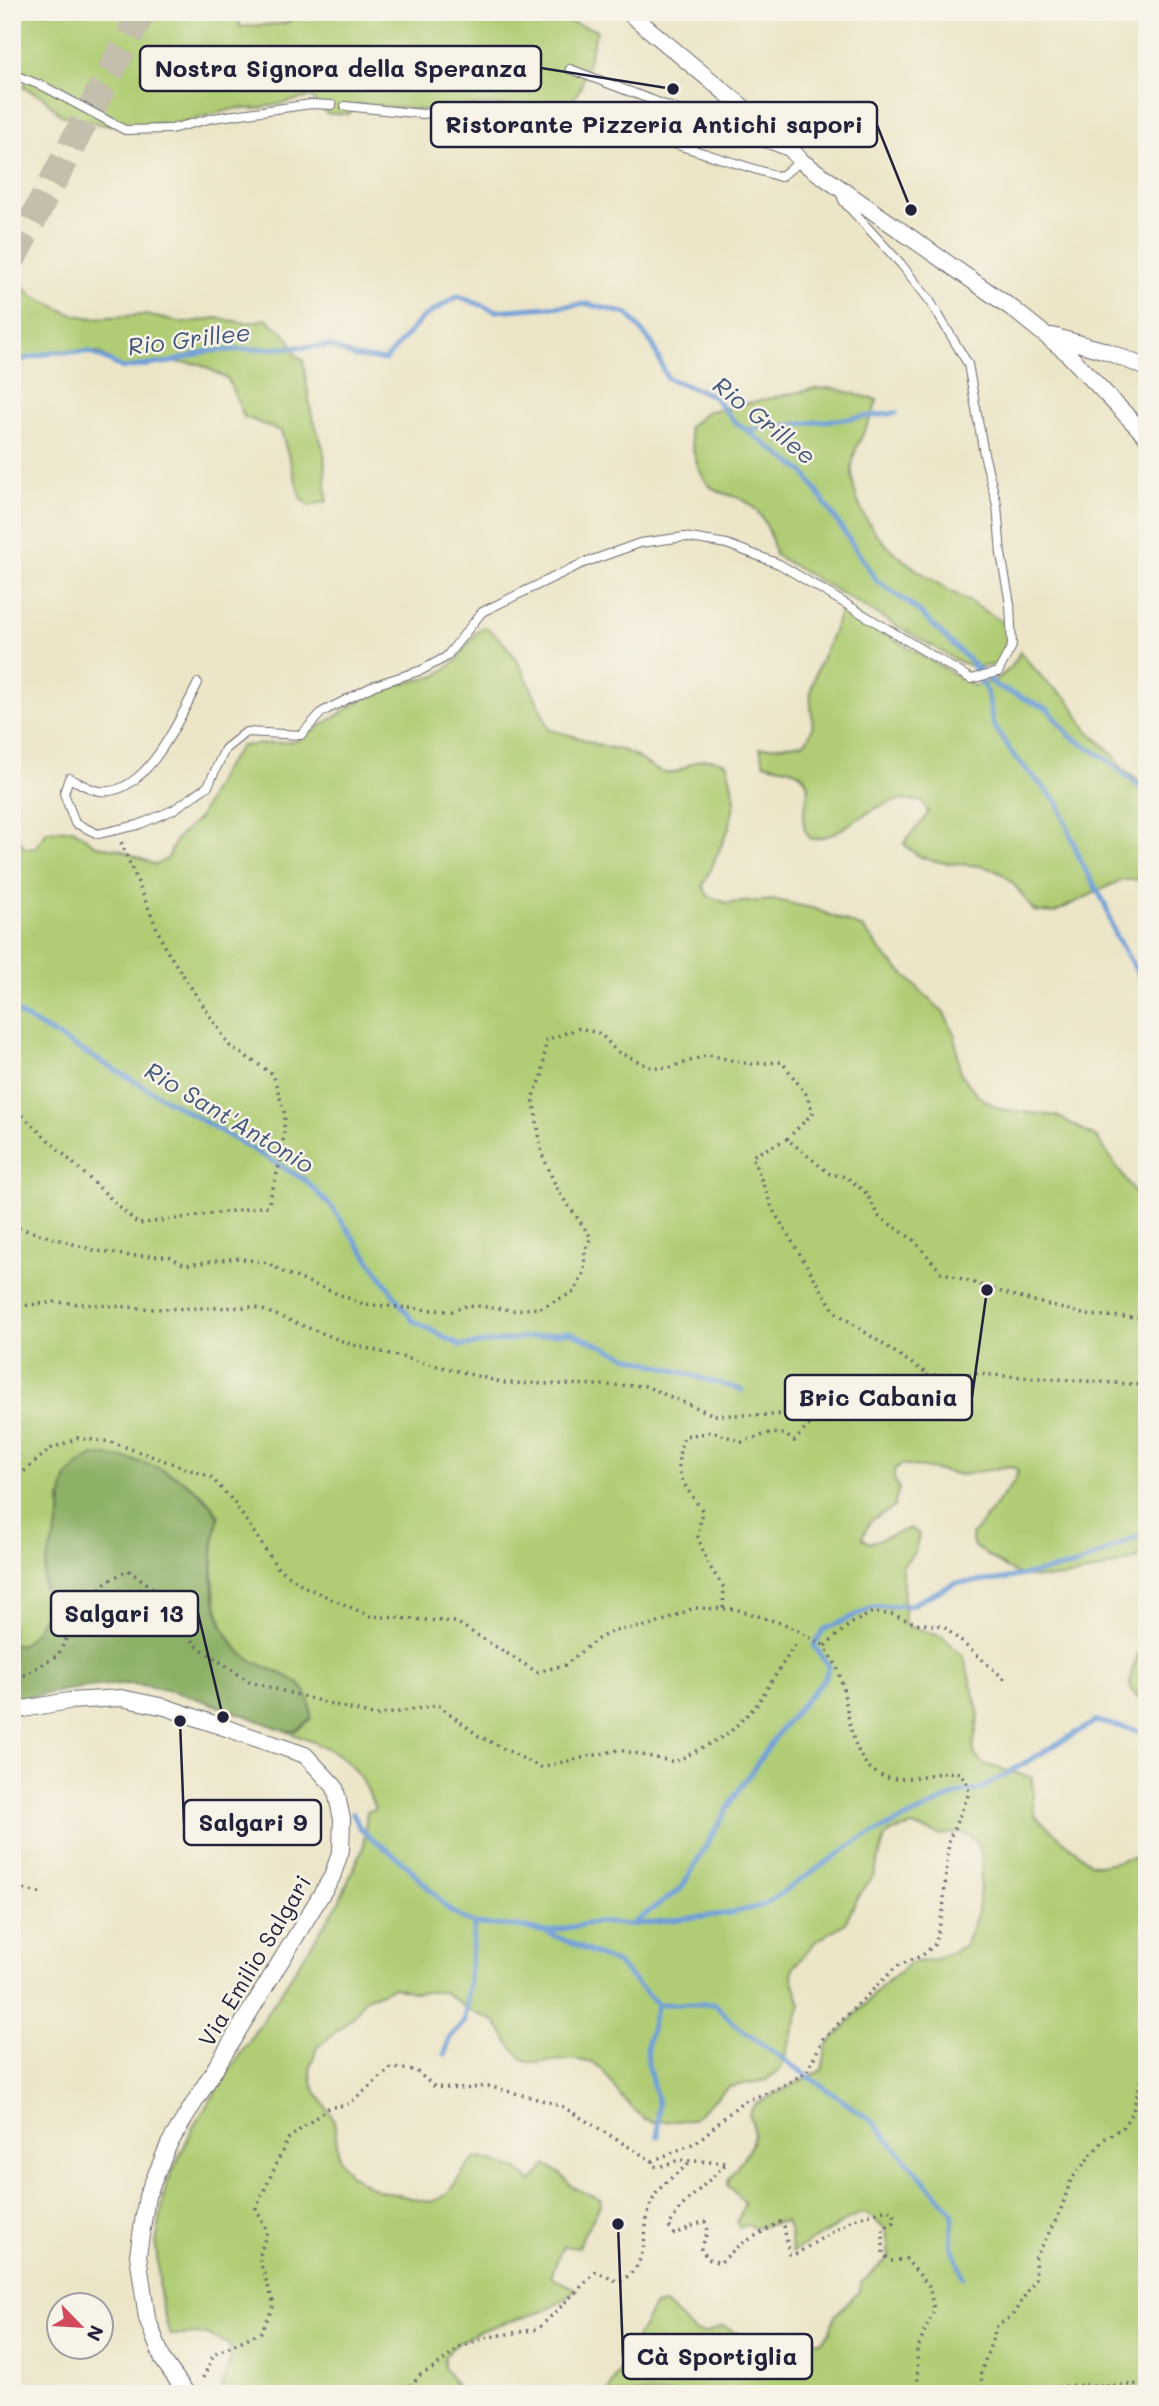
<svg xmlns="http://www.w3.org/2000/svg" width="1159" height="2406" font-family="Mali,sans-serif">
<rect width="100%" height="100%" fill="#f7f3e8"/>
<filter id="ink" filterUnits="userSpaceOnUse"><feTurbulence type="fractalNoise" baseFrequency=".0143" numOctaves="2"/><feDisplacementMap in="SourceGraphic" scale="14" xChannelSelector="R" yChannelSelector="G"/><feConvolveMatrix kernelMatrix="1 2 1 2 8 2 1 2 1" color-interpolation-filters="sRGB"/></filter>
<filter id="wash" filterUnits="userSpaceOnUse"><feTurbulence type="fractalNoise" baseFrequency=".00686" numOctaves="4" result="noise"/><feDisplacementMap in="SourceGraphic" scale="28" xChannelSelector="R" yChannelSelector="G"/><feGaussianBlur stdDeviation="1.57" result="paint"/><feColorMatrix in="noise" values="0 0 0 0 0 0 0 0 0 0 0 0 0 0 0 0 0 1.4 0 .05"/><feComposite in="paint" operator="in"/></filter>
<g filter="url(#wash)">
<rect width="100%" height="100%" fill="#ece5c8"/>
<path fill="#b0cd74" stroke="#697858" stroke-width="2" d="M12 12H238L240 27 287 23 298 12H508L517 15 520 22 553 24 558 19 597 30 580 89 567 108 479 105 432 111 358 104 349 114H327L311 97 256 109 237 108 179 123 104 125 61 115 43 97 23 87 28 79 12 71Z
M12 275 33 296 71 314 92 318 145 315 185 323 216 318 246 323 267 319 289 338 295 354 303 360 311 412 324 451 327 501 309 506 301 498 281 431 244 417 228 379 200 364 171 362 123 368 98 352H54L12 362Z
M833 388 877 400C872 424 852 444 852 470 854 553 950 586 1007 625L1008 644 996 665 973 667 956 660 775 555C772 534 763 510 743 500 731 494 717 494 708 484 695 468 693 447 688 428L706 412 813 389Z
M841 608 974 686C997 682 1010 673 1020 652L1046 682 1068 699 1087 730 1112 753 1122 768 1147 787V879L1121 880 1053 913 1034 911C1025 900 1014 881 1002 874 973 856 930 874 904 844 910 831 922 827 928 812L923 802C876 789 845 840 811 839 789 816 825 786 796 771 787 767 773 766 764 763L760 748 804 743C820 725 808 712 811 691 816 662 834 637 841 608Z
M485 627C519 648 534 695 549 730 565 733 576 736 590 742 602 747 616 748 627 752 640 757 653 771 666 773 687 776 692 748 727 764L735 800 729 828 703 886 708 896 727 903 776 900 815 909 863 928 887 958 944 1013 955 1035 960 1072 978 1096 1000 1109 1057 1116 1097 1138 1147 1211V1555C1112 1566 1055 1587 1019 1574 1003 1569 988 1554 973 1546L972 1535 1015 1480 1018 1470 1010 1466 961 1475 902 1464 894 1470V1479L899 1488 894 1507 870 1521 862 1538 870 1543 910 1528 919 1534 915 1552 902 1566 905 1625 943 1637 964 1657 979 1715 973 1747 976 1757 984 1764 1033 1778V1807L1036 1817 1090 1863 1100 1865 1147 1855V2394H607L654 2306 665 2304 695 2332 705 2334 723 2326 777 2354 787 2352 802 2339 822 2341 829 2333 836 2314 858 2293 861 2283 889 2257 886 2230 868 2214H858L792 2252 790 2230 785 2221 756 2228 747 2225 739 2228 737 2222 745 2203 728 2186V2181C740 2156 764 2145 749 2114L754 2105 822 2070 827 2046 881 1987 910 1963 936 1959 965 1946 978 1912 982 1860 976 1841 968 1835 959 1832 941 1835 912 1826 893 1831 885 1837 874 1875 857 1898 845 1923 814 1943 793 1968 792 1977 801 2005 781 2069 766 2080 728 2087 692 2120 653 2122 643 2118 622 2098 601 2068 592 2063 573 2059 535 2063 525 2061 511 2046 495 2021 468 2010 444 1992H413L394 1987 364 1999 354 2016 317 2048 310 2067 313 2086 334 2120 339 2159 350 2175 377 2190 428 2202C456 2198 457 2169 478 2157L516 2169 532 2182 546 2165 561 2174 571 2186 601 2200C598 2217 584 2228 578 2248L563 2246 551 2276 577 2290C566 2297 555 2307 544 2311 510 2323 466 2328 444 2357V2367L461 2394H220L231 2357 229 2345 207 2334 170 2335 161 2305 156 2244 166 2185 195 2124 338 1904 363 1848 367 1811 375 1810C359 1757 333 1750 286 1731H295L299 1683C282 1674 260 1667 245 1656 209 1628 208 1556 219 1517 195 1475 141 1457 94 1455L60 1498V1518L43 1575 44 1614 36 1632 22 1645 12 1644V812L18 839 25 848H35L47 831 73 829 97 846 118 849 156 865 168 858 176 839 199 818 222 771 241 746 297 741 377 690 436 676 456 661 476 633Z
M1147 1633V1704C1125 1692 1128 1680 1136 1660 1140 1651 1140 1641 1147 1633Z"/>
<path fill="#8cb066" stroke="#576950" stroke-width="2" d="M94 1455C141 1457 195 1475 219 1517 207 1558 208 1624 243 1654 272 1678 313 1670 311 1719L295 1731H286C243 1715 169 1684 125 1684 87 1685 49 1693 12 1700V1644L22 1645C38 1630 47 1616 46 1594 46 1586 43 1579 44 1572 48 1555 55 1538 59 1521 66 1485 56 1476 94 1455Z"/>
<g fill="none" stroke-linecap="round" stroke-linejoin="round">
<path stroke="#6f9fd8" stroke-width="5" d="M12 362 54 352H90L123 368 171 362 207 351 330 346 355 357 385 360 422 318 458 296 496 311 588 304 628 314 653 345 667 378 712 395 734 421 804 472 877 581 914 607 996 686 1048 709 1070 736 1105 758 1147 793
M747 430 896 413
M972 666 987 692 993 724 1014 756 1058 803 1081 862 1105 904 1115 935 1147 988
M12 1010 305 1180 331 1206 412 1320 461 1346 569 1332 626 1356 742 1390
M353 1813 360 1829 407 1865 450 1911 474 1924 514 1926 546 1932 618 1964 657 2004H715L734 2024 873 2122 953 2213 951 2244 963 2277
M630 1925 681 1889 734 1797 781 1729 825 1678 829 1666 814 1646 823 1630 874 1607 911 1605 955 1583 998 1580 1077 1565 1147 1532
M546 1932 597 1922 630 1925 732 1913 764 1905 859 1840 962 1792 979 1790 1096 1721 1147 1733
M657 2004 647 2046 648 2067 658 2102V2136
M445 2054 449 2039 465 2021 474 1924"/>
</g>
</g>
<g filter="url(#ink)">
<g fill="none" stroke-linecap="round" stroke-linejoin="round">
<path stroke="#c4beac" stroke-width="28" stroke-dasharray="28 14" stroke-linecap="butt" d="M12 259 142 12"/>
<defs>
<path id="lane" d="M570 69 789 152
M12 74 45 87 125 130 171 129 213 118 311 104 332 105
M345 106 423 114 441 111 572 112 780 177 801 161
M198 683C181 716 146 798 99 791 90 790 78 782 69 778L64 793 75 823 98 834 138 825 173 810 208 786 225 749 246 732 301 735 322 712 375 685 422 670 446 657 482 612 581 564 640 543 684 537 727 544 779 564 971 679 998 672 1012 646 1010 604 1001 554 997 505 984 454 968 364 930 301 901 264 844 202 839 190"/>
<path id="street" d="M628 12 785 142 801 161 1013 309 1065 351 1147 437
M1052 336 1106 351 1147 368
M12 1711 69 1701 121 1698 165 1707 305 1755 335 1787 342 1819 341 1850 332 1877 169 2144 147 2196 138 2255 147 2318 163 2360 187 2394"/>
</defs>
<use href="#lane" stroke="#69666c" stroke-width="10"/>
<use href="#street" stroke="#69666c" stroke-width="18"/>
<path stroke="#69666c" stroke-width="3.5" stroke-dasharray="2 5" stroke-linecap="butt" d="M12 1106 138 1224 268 1206 282 1155 285 1115 273 1074 230 1046 165 948 121 842
M787 1139 752 1156 773 1210 835 1312 929 1375
M12 1226 97 1251 131 1256H169L185 1265 236 1258 268 1263 283 1272 363 1304 432 1310 452 1311 468 1305 513 1310 540 1308 574 1292 584 1273 585 1251 591 1237 558 1191 542 1154 533 1096 542 1077 546 1040 580 1028 601 1034 616 1051 652 1068H669L708 1055 749 1064 782 1062 806 1094 813 1113 787 1139 830 1174 847 1177 867 1194 878 1216 914 1240 941 1272 1011 1295 1086 1315 1147 1318
M12 1307 55 1302 154 1309 255 1307 350 1344 505 1383 645 1386 714 1415H776L929 1375 976 1374 1147 1385
M12 1475 19 1476 50 1449 78 1438 111 1442 211 1477 233 1501 277 1567 305 1587 370 1616 456 1622 537 1672 565 1665 596 1640 613 1631 653 1625 694 1608 735 1609 787 1625 825 1646
M723 1608 724 1588 708 1564 698 1537 702 1510C681 1481 672 1471 684 1436L714 1432 742 1442 770 1433 784 1434 794 1441 831 1402
M825 1646 849 1625 871 1613 891 1614 915 1623 943 1626 1008 1682
M12 1683 59 1654 80 1610 106 1582 128 1570 179 1607 195 1645 250 1682 376 1716 438 1705 479 1736 540 1767 619 1750 675 1762 728 1734 756 1706 796 1643
M12 1883 22 1889 43 1894
M652 2161 697 2142 742 2102 775 2090 807 2072 823 2039 897 1966 923 1955 935 1944 943 1911 949 1840 969 1793 966 1781 960 1773C937 1770 909 1782 889 1778 846 1769 850 1702 838 1670 835 1662 829 1654 825 1646
M203 2378 214 2354 261 2332 274 2305 259 2258 267 2231 256 2208 288 2139 328 2108 349 2104 391 2068 415 2070 435 2087 464 2089 488 2086 560 2105 652 2161 653 2166 659 2167 678 2160 727 2163 680 2208 669 2226 674 2234C686 2231 693 2223 706 2222L708 2231 701 2249 708 2259 720 2263 738 2246 780 2222 784 2226 789 2254 794 2255 854 2219 887 2209 894 2215V2222L883 2229V2254L891 2261 906 2259 929 2286 934 2310 917 2350 918 2394
M391 2394 408 2388 420 2375 436 2367 460 2347 489 2337 538 2329 596 2272 619 2282C657 2262 636 2220 658 2191 666 2180 681 2171 691 2162
M986 2394 980 2375 997 2326 1012 2316 1036 2278 1035 2259 1060 2212 1071 2180 1104 2139 1123 2127 1133 2111 1142 2076 1147 2071
M1009 2394 1074 2385H1132L1147 2382"/>
<use href="#lane" stroke="#fff" stroke-width="8"/>
<use href="#street" stroke="#fff" stroke-width="16"/>
</g>
</g>
<g text-anchor="middle" stroke-width="5" stroke-linejoin="round" paint-order="stroke">
<g font-size="23" fill="#22223b" stroke="#f7f3e8">
<text transform="translate(255 1961) rotate(-59)" y="8">Via Emilio Salgari</text>
</g>
<g font-size="24" font-style="italic" fill="#41547a" stroke="#f7f3e8">
<text transform="translate(189 340) rotate(-7)" y="8">Rio Grillee</text>
<text transform="translate(764 421) rotate(39)" y="8">Rio Grillee</text>
<text transform="translate(229 1118) rotate(31)" y="8">Rio Sant'Antonio</text>
</g>
</g>
<path fill="none" stroke="#22223b" stroke-width="2.5" d="M673 89L541 68M911 210L877 125M987 1290L972 1397M223 1717L198 1613M180 1721L184 1823M618 2224L623 2356"/>
<g fill="#22223b" stroke="#f7f3e8" stroke-width="2.5">
<circle cx="673" cy="89" r="7"/>
<circle cx="911" cy="210" r="7"/>
<circle cx="987" cy="1290" r="7"/>
<circle cx="223" cy="1717" r="7"/>
<circle cx="180" cy="1721" r="7"/>
<circle cx="618" cy="2224" r="7"/>
</g>
<g fill="#f7f3e8" stroke="#22223b" stroke-width="2.5">
<rect x="140" y="46" width="401" height="45" rx="7"/>
<rect x="431" y="102" width="446" height="45" rx="7"/>
<rect x="785" y="1375" width="187" height="45" rx="7"/>
<rect x="51" y="1591" width="147" height="45" rx="7"/>
<rect x="184" y="1800" width="137" height="45" rx="7"/>
<rect x="623" y="2334" width="189" height="45" rx="7"/>
</g>
<g font-size="24" text-anchor="middle" font-weight="bold" fill="#22223b">
<text x="341" y="77">Nostra Signora della Speranza</text>
<text x="654" y="133">Ristorante Pizzeria Antichi sapori</text>
<text x="878" y="1406">Bric Cabania</text>
<text x="124" y="1622">Salgari 13</text>
<text x="253" y="1831">Salgari 9</text>
<text x="717" y="2365">Cà Sportiglia</text>
</g>
<rect width="1159" height="2406" fill="none" stroke="#f7f3e8" stroke-width="42"/>
<g transform="translate(80 2326) rotate(115)"><circle r="33" fill="#f7f3e8" stroke="#a29fa3" stroke-width="2"/>
<path d="M0-5L12 26L0 18L-12 26Z" fill="#d1495b"/>
<text y="-10" font-size="19" font-weight="bold" text-anchor="middle" fill="#22223b">N</text>
</g>
</svg>
